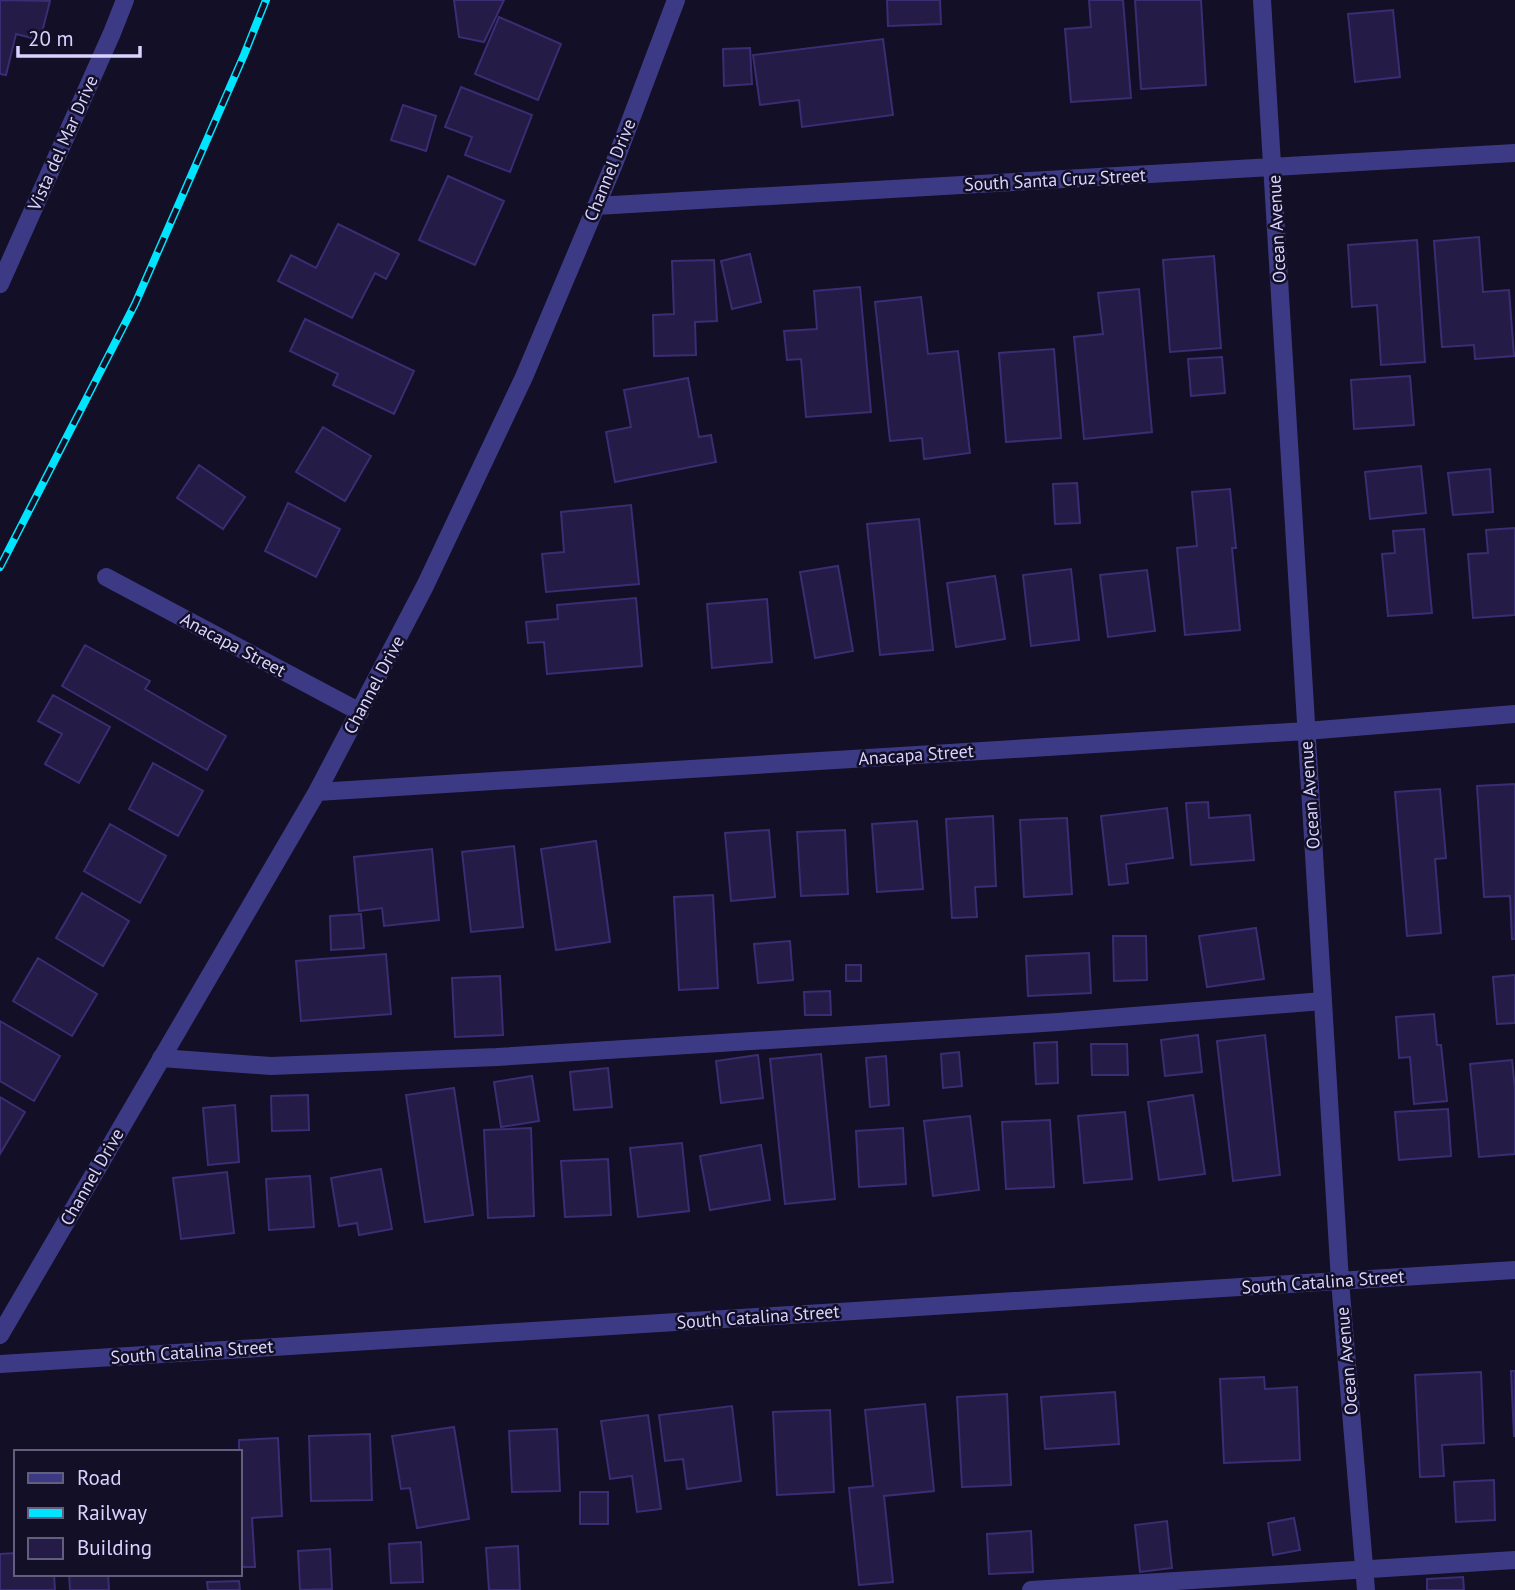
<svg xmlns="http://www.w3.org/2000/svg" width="1515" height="1590" font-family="'PT Sans',sans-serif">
<rect width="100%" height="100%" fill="#130f26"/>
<path fill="#241b47" stroke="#3b2d73" stroke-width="2" d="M0 0 50 1 40 40 16 34 6 75 0 74Z
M454 0H504L484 42 459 37Z
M887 0H940L941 24 888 26Z
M1089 0H1123L1131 98 1071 102 1065 29 1091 27Z
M1135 0H1201L1206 85 1141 89Z
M1393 10 1400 77 1355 82 1348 14Z
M499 17 561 44 538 100 475 74Z
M883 39 893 115 802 127 799 100 760 105 753 55Z
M750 48 752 84 724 86 723 49Z
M461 87 532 115 510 172 465 155 472 137 445 127Z
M403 105 436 116 426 151 391 140Z
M448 176 504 201 475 265 419 240Z
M338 224 399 254 386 279 375 273 352 318 278 281 291 255 316 268Z
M1479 237 1483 292 1509 290 1514 356 1475 359 1474 345 1442 347 1434 241Z
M1417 240 1425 362 1381 365 1377 305 1352 307 1348 245Z
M750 254 761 302 732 309 721 261Z
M1214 256 1221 348 1170 352 1163 260Z
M714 260 717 321 695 322 696 355 654 356 653 315 674 314 672 261Z
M860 287 871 412 806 417 801 359 787 360 784 331 817 329 814 291Z
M1139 289 1152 432 1084 439 1074 337 1103 334 1098 293Z
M921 297 928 354 958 351 970 453 924 459 922 438 890 441 875 302Z
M305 319 414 371 394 414 333 385 338 374 290 351Z
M1054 349 1061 438 1006 442 999 353Z
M1222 357 1225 393 1191 396 1188 359Z
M1410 376 1414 425 1354 429 1351 380Z
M688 378 699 437 711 435 716 462 615 482 606 432 631 427 624 390Z
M323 427 371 456 345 501 296 472Z
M199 465 245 497 223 529 177 498Z
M1421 466 1426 513 1370 519 1365 472Z
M1490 469 1493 512 1453 515 1448 473Z
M1077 483 1080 523 1055 524 1053 484Z
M1230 489 1236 548H1232L1240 630 1185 635 1177 548 1197 546 1192 492Z
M288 503 340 529 316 577 265 551Z
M631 505 639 584 546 592 542 554 564 552 561 512Z
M919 519 933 650 880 655 867 524Z
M1515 528V615L1473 618 1468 554 1488 553 1486 530Z
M1424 529 1432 613 1388 616 1382 554 1395 553 1393 531Z
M838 566 853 651 815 658 800 572Z
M1071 569 1079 640 1031 646 1023 575Z
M1147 570 1155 631 1108 637 1100 575Z
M995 576 1005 639 956 647 947 583Z
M636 598 642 666 547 674 544 642 528 643 526 622 558 619 557 605Z
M767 599 772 662 712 668 707 604Z
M85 645 150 681 145 689 226 736 207 770 62 686Z
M53 695 110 727 79 783 45 764 62 734 38 721Z
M153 763 203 791 178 836 129 809Z
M1515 784V939H1512L1510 896 1484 897 1477 786Z
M1440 789 1446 858 1435 859 1441 933 1407 936 1395 792Z
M1208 802 1209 818 1250 815 1254 860 1191 865 1186 803Z
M1167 808 1173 858 1126 864 1128 883 1109 885 1101 816Z
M993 816 996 886 975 887 977 917 952 918 946 819Z
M1067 818 1072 894 1024 897 1020 820Z
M917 821 923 889 877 892 872 824Z
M110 824 166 856 140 903 84 871Z
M769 830 775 897 731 901 725 833Z
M845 830 848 894 801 896 797 832Z
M596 841 610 942 556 950 541 849Z
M514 846 523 927 471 932 462 852Z
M432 849 439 920 384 926 382 908 359 911 354 857Z
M82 893 129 921 103 966 56 938Z
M713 895 718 988 679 990 674 897Z
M361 914 364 948 331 950 330 916Z
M1256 928 1264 979 1207 987 1199 936Z
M1113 936H1146L1147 980 1114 981Z
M790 941 793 980 758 983 754 944Z
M1089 953 1091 993 1028 996 1026 956Z
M386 954 391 1014 301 1021 296 961Z
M38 958 97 994 72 1036 13 1001Z
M846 965H861V981H846Z
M1515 975V1023L1497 1024 1493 977Z
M500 976 503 1035 455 1037 452 978Z
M830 991 831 1015H805L804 992Z
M1434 1014 1437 1045H1441L1447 1101 1414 1104 1410 1057 1399 1058 1396 1017Z
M0 1021 60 1056 34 1101 0 1081Z
M1198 1035 1202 1072 1165 1076 1161 1040Z
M1265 1035 1280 1175 1233 1181 1217 1041Z
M1057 1042 1058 1083 1036 1084 1034 1043Z
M1091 1044H1127L1128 1075H1092Z
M959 1052 962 1086 943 1088 941 1054Z
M821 1054 835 1199 785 1204 770 1059Z
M758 1055 763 1098 721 1103 716 1061Z
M886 1056 889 1105 870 1107 866 1058Z
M1512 1060 1515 1089V1154L1479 1157 1470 1064Z
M608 1068 612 1107 574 1110 570 1072Z
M532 1076 539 1121 501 1127 494 1082Z
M454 1088 473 1215 425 1222 406 1095Z
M308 1095 309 1130 272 1131 271 1096Z
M1193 1095 1205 1174 1159 1180 1148 1102Z
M0 1097 25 1112 0 1154Z
M235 1105 239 1162 208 1165 203 1108Z
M1448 1109 1451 1156 1399 1160 1395 1112Z
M1125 1112 1132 1179 1084 1183 1078 1116Z
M970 1116 979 1190 933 1196 924 1121Z
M1050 1120 1054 1187 1006 1189 1002 1122Z
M531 1128 534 1216 488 1218 484 1130Z
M903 1128 906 1184 859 1187 856 1131Z
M682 1143 689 1211 638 1217 630 1148Z
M761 1145 770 1200 710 1210 700 1156Z
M608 1159 611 1215 565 1217 561 1161Z
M381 1169 392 1229 359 1235 357 1223 339 1226 331 1178Z
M227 1172 234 1233 181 1239 173 1178Z
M310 1176 314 1227 269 1230 266 1179Z
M1511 1371H1515V1436H1514Z
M1481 1372 1484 1443 1442 1445 1444 1476 1420 1477 1415 1375Z
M1264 1377 1265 1389 1297 1387 1300 1460 1224 1463 1220 1379Z
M1115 1392 1119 1444 1045 1449 1041 1397Z
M1007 1394 1011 1485 962 1487 957 1397Z
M925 1404 934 1491 884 1496 893 1582 859 1585 849 1488 873 1486 865 1410Z
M732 1406 741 1481 687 1489 683 1459 665 1461 659 1415Z
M830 1410 834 1492 777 1495 773 1412Z
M648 1415 661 1509 637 1512 632 1476 610 1479 601 1421Z
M454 1427 469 1519 417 1528 410 1488 401 1489 392 1436Z
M557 1429 560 1491 512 1492 509 1431Z
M370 1434 372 1500 311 1501 309 1436Z
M278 1438 282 1516 252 1518 255 1567H240L239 1440Z
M1494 1480 1495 1520 1456 1522 1454 1482Z
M580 1492H608V1524H580Z
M1294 1518 1300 1550 1273 1555 1268 1523Z
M1167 1521 1172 1568 1140 1572 1135 1525Z
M1031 1531 1033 1572 989 1574 987 1534Z
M421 1542 423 1582 391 1583 389 1544Z
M518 1546 520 1590H489L486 1548Z
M330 1549 332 1589 300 1590 298 1551Z
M16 1553V1574H54L55 1590H0V1554Z
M69 1574H108L109 1590H70Z
M1463 1577 1464 1590H1427V1579Z
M239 1581 240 1590H208L207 1582Z"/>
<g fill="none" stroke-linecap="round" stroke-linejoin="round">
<path stroke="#3d3a85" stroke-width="18" d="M161 1058 271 1066 497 1057 1058 1022 1323 1001
M1031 1590 1515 1560"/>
<path stroke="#3d3a85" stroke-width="18" d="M1262 0 1340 1281 1366 1590
M596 206 1515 153
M0 284 112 33 125 0
M106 577 360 712
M317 792 1306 731 1515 714
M0 1335 317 792 425 586 524 377 614 164 676 0
M0 1364 1515 1270"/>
<defs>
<path id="rail" d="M0 567 135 304 244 55 266 0"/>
</defs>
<use href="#rail" stroke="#00e5ff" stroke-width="8"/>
<use href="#rail" stroke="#130f26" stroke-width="5" stroke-dasharray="16" stroke-linecap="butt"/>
</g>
<g text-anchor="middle" stroke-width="5" stroke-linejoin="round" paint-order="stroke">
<g font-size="18" fill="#d9d4ff" stroke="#130f26">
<text transform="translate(63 143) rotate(-66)" y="6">Vista del Mar Drive</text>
<text transform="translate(610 170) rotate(-68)" y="6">Channel Drive</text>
<text transform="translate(1055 180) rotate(-3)" y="6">South Santa Cruz Street</text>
<text transform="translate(1277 229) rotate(-93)" y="6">Ocean Avenue</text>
<text transform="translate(233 645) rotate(28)" y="6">Anacapa Street</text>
<text transform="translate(374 685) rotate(-62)" y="6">Channel Drive</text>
<text transform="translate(916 755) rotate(-4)" y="6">Anacapa Street</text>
<text transform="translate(1310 795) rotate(-94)" y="6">Ocean Avenue</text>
<text transform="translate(92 1177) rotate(-60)" y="6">Channel Drive</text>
<text transform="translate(1323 1282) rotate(-4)" y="6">South Catalina Street</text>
<text transform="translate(758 1317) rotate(-4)" y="6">South Catalina Street</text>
<text transform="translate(192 1352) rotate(-4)" y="6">South Catalina Street</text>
<text transform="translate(1347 1361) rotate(-95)" y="6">Ocean Avenue</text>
</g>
</g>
<rect x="14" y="1450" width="228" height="126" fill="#130f26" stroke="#625e7d" stroke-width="2"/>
<rect x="28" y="1473" width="35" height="10" fill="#3d3a85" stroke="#625e7d" stroke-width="2"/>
<text x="77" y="1485" font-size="21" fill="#d9d4ff">Road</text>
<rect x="28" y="1508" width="35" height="10" fill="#00e5ff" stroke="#625e7d" stroke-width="2"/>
<text x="77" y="1520" font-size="21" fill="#d9d4ff">Railway</text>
<rect x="28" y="1538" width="35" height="21" fill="#241b47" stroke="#625e7d" stroke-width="2"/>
<text x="77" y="1555" font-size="21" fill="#d9d4ff">Building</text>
<path d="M18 46v10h122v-10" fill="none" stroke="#d9d4ff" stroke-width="3.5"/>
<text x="28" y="46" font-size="21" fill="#d9d4ff" stroke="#130f26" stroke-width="5" paint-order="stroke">20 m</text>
</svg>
